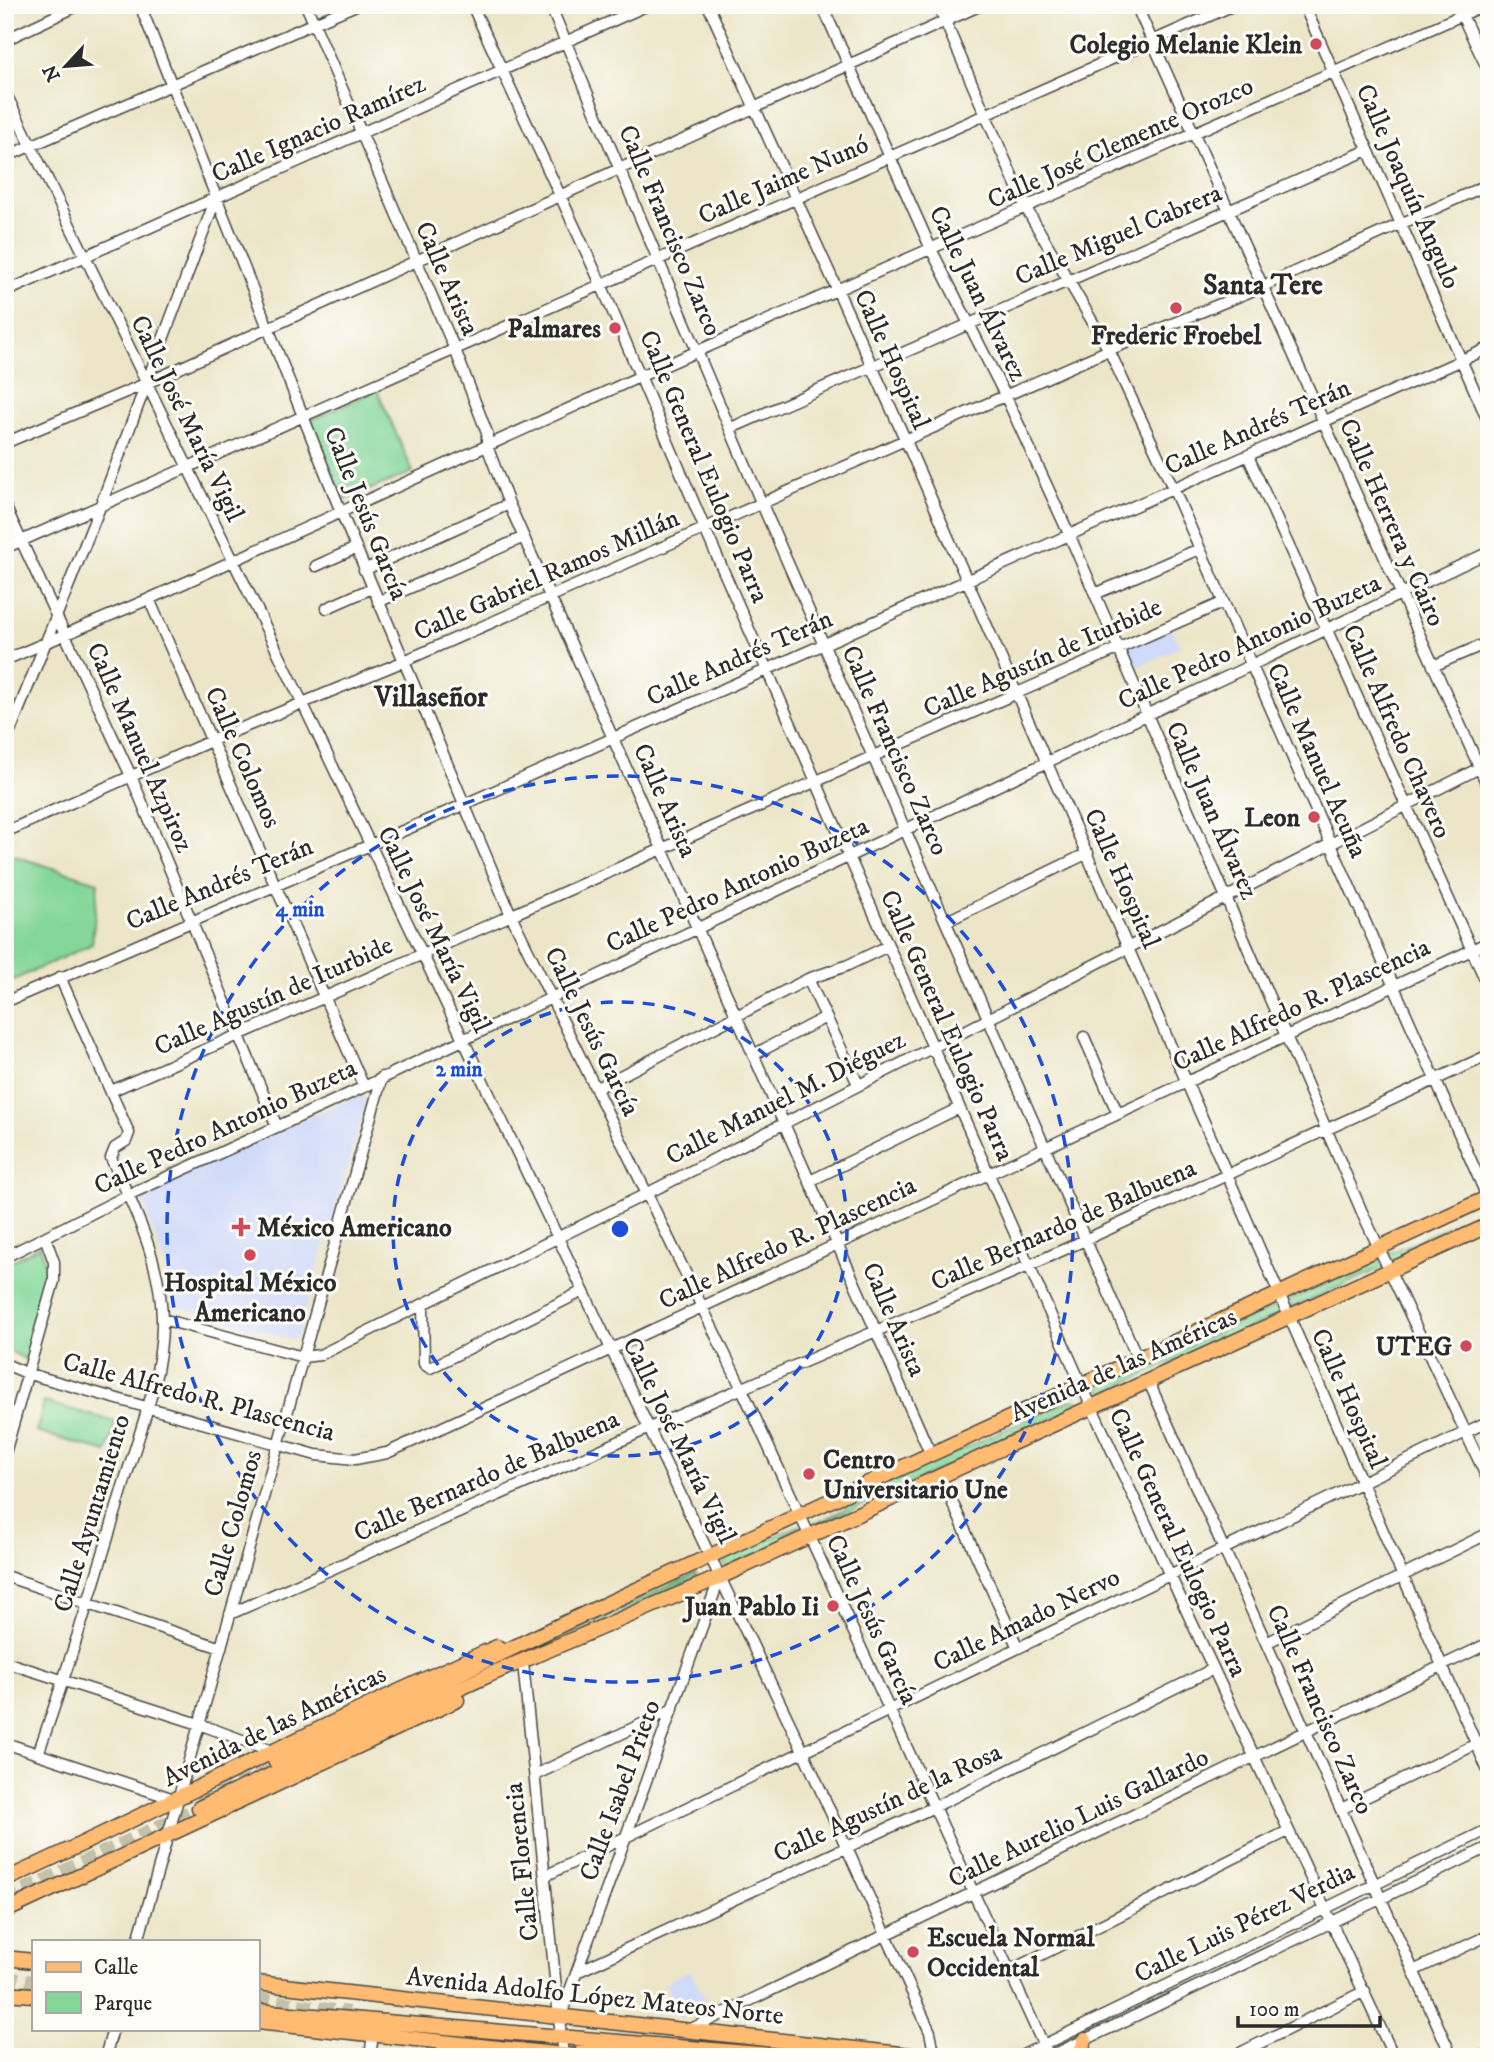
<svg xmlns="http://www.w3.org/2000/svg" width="1494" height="2062" font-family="'IM FELL DW Pica',serif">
<rect width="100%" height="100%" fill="#fdfcf7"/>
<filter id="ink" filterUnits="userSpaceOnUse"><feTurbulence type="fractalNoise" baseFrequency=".0143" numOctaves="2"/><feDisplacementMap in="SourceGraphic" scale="14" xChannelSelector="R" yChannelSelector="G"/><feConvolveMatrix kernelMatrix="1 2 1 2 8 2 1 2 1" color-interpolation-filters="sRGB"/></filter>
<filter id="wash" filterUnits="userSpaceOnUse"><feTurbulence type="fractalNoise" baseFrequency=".00686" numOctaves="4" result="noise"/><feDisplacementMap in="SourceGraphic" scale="28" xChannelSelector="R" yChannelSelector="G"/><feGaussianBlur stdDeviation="1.57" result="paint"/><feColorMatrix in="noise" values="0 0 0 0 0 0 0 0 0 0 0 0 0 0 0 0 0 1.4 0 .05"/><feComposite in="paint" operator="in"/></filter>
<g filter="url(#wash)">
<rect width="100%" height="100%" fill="#ece5c7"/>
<path fill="#d0daf9" d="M1172 628 1180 647 1137 667 1128 648Z
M359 1095 367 1100 298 1335 293 1340 173 1306 169 1276 143 1202 145 1190Z
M690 1970 708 2005 681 2019 665 1983Z"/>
<path fill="#84d799" stroke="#588162" stroke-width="2" d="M377 390 413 472 342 501 311 420Z
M5 853 98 882 92 944 5 984Z
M1483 1211H1488V1214L1390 1262 1385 1255Z
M40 1246C54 1285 37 1322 27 1360L5 1349V1265Z
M1381 1259 1384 1267 1292 1308 1288 1301Z
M1277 1306 1282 1308 1281 1314 1106 1392 1099 1390 1103 1383Z
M1070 1400 1079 1401 1075 1408 817 1526 815 1524 843 1510 855 1498Z
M44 1402 116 1422 107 1452 36 1432Z
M797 1526 801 1528V1533L729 1567 723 1565 726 1559Z
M695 1573 697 1577 499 1669 497 1666Z"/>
</g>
<g filter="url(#ink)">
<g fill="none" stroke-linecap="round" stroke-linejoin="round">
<path stroke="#c5c0a8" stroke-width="14" stroke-dasharray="14 7" stroke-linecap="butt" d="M196 1796 275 1761
M5 1899 199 1808
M5 1978 33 1982
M257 1999 349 2013
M550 2042 583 2047"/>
<defs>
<path id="minor" d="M140 5 341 512 511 915 742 1389 1049 2057
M306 5 456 352 487 433V446L509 504 931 1455
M472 5 601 284 705 529 1081 1384 1394 2057
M550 5 761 502 1137 1357
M708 5 906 441 1489 1773
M822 5 931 249 1006 397 1069 534 1362 1212 1489 1482
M938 5 1026 208 1109 350 1173 488 1489 1201
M1136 5 1489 789
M1304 5 1489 423
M1457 5 1489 72
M5 40 79 5
M5 92 303 704 803 1751 930 2032 935 2057
M5 157 356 5
M5 292 648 5
M731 428 1368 150
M5 443 147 383 981 5
M1248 456 1489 988
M5 506 131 776 277 1127
M5 548 1234 5
M316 566 356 548
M364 570 509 504
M1095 594 1199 549
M149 599 364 1087
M378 602 524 537
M327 608 372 588
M5 660 149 599 641 376 1485 5
M1433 666 1489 642
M5 744 100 507 216 198
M5 832 213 740 402 662 1109 350 1261 287 1489 184
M947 921 1088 853
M808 979 858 1084
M5 1002 463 805 1489 348
M1084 1037 1118 1114
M753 1055 826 1017
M597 1088 808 979 846 966 888 946
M111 1091 1222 603
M810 1181 959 1108
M5 1257 128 1195 364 1087 1489 552
M423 1305 424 1364 430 1368 583 1291
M162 1319 303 1357 320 1355 646 1194 1489 763
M5 1364 29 1374 316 1455 355 1459 387 1453 1489 942
M1148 1380 1452 2057
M5 1453 54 1281V1262L45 1237
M940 1475 1018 1648
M5 1576 221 1648
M230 1614 654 1426 1028 1266 1489 1055
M1266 1643 1489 1533
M5 1662 199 1724 269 1750
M523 1663 563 2057
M5 1743 177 1800
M38 1754C70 1663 98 1572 125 1480 141 1428 163 1374 162 1319 161 1262 135 1209 111 1158L115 1148 126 1141 129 1133 60 977
M535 1775 673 1709
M1341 1809 1489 1738
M545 1876 1489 1421
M138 1941 382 1077
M579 1971 934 1807 1213 1669
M1009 1971 1288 1831
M1413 1971 1489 1935
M560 2018 720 1577
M689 2030 1489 1643
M105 2057 113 2029
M370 2057 373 2034
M442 2057 443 2042
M1019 2057 1489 1829
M1049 2057 1489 1847
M1232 2057 1365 1991
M1482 2057 1489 2053"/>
<path id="major" d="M275 1761 567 1622 1489 1197
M199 1808 489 1675 720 1577 1489 1225
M5 1880C170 1804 330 1720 497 1647
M5 1911 457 1700
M5 1958 33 1961
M257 1983 928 2057
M5 1993 33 1995
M257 2011 795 2057
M257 2022 583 2057
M583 2047 683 2057
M1079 2057 1085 2040"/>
</defs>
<use href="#minor" stroke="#484742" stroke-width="13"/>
<use href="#major" stroke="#484742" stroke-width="17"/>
<use href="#minor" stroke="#fff" stroke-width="10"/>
<use href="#major" stroke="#ffbb71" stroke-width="14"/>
</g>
</g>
<g fill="none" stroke="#1d4ed8" stroke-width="3.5" stroke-dasharray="12 9">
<circle cx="620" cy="1229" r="227"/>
<circle cx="620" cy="1229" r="453"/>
</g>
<g fill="#d1495b" stroke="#fdfcf7" stroke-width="2.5">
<circle cx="1316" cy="44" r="7"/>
<circle cx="1176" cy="308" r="7"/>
<circle cx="615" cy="328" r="7"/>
<circle cx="1314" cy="817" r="7"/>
<path d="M237.5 1216.5h7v7h7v7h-7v7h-7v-7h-7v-7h7z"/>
<circle cx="250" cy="1255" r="7"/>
<circle cx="1466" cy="1346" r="7"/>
<circle cx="809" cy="1474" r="7"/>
<circle cx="833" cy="1606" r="7"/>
<circle cx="913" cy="1952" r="7"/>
</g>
<g text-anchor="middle" stroke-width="6" stroke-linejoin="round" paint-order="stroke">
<g font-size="26" font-weight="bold" fill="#2b2b2b" stroke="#fdfcf7" text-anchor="end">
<text x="1302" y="53">Colegio Melanie Klein</text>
<text x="601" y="337">Palmares</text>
<text x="1176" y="344" text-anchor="middle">Frederic Froebel</text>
<text x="1300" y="826">Leon</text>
<text x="257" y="1236" text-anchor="start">México Americano</text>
<text x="250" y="1291" text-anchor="middle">Hospital México<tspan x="250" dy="30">Americano</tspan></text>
<text x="1452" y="1355">UTEG</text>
<text x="823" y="1468" text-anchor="start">Centro<tspan x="823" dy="30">Universitario Une</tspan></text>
<text x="819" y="1615">Juan Pablo Ii</text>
<text x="927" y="1946" text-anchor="start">Escuela Normal<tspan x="927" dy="30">Occidental</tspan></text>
</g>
<g font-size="26" fill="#2b2b2b" stroke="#fdfcf7">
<text transform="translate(318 128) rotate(-24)" y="9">Calle Ignacio Ramírez</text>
<text transform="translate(1120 142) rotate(-24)" y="9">Calle José Clemente Orozco</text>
<text transform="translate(783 179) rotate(-24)" y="9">Calle Jaime Nunó</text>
<text transform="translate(1409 186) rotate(66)" y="9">Calle Joaquín Angulo</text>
<text transform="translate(671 230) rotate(67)" y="9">Calle Francisco Zarco</text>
<text transform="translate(1118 234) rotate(-23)" y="9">Calle Miguel Cabrera</text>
<text transform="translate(448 278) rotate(66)" y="9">Calle Arista</text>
<text transform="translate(979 293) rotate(64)" y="9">Calle Juan Álvarez</text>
<text transform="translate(893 359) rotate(66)" y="9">Calle Hospital</text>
<text transform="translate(188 418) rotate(64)" y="9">Calle José María Vigil</text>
<text transform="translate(1257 426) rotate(-24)" y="9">Calle Andrés Terán</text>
<text transform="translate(705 466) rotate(67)" y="9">Calle General Eulogio Parra</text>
<text transform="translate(367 513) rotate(68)" y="9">Calle Jesús García</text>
<text transform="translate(1393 522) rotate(66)" y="9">Calle Herrera y Cairo</text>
<text transform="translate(546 574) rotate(-24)" y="9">Calle Gabriel Ramos Millán</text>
<text transform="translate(1249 641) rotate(-25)" y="9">Calle Pedro Antonio Buzeta</text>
<text transform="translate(739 657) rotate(-24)" y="9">Calle Andrés Terán</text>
<text transform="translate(1042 657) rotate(-24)" y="9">Calle Agustín de Iturbide</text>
<text transform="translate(1398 731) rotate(66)" y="9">Calle Alfredo Chavero</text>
<text transform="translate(141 747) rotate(66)" y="9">Calle Manuel Azpiroz</text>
<text transform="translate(896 750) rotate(66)" y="9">Calle Francisco Zarco</text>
<text transform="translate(244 757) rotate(66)" y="9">Calle Colomos</text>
<text transform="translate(1318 760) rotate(66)" y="9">Calle Manuel Acuña</text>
<text transform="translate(666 800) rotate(66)" y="9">Calle Arista</text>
<text transform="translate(1213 810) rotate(66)" y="9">Calle Juan Álvarez</text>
<text transform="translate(1123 878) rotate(66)" y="9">Calle Hospital</text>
<text transform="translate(219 883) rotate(-23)" y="9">Calle Andrés Terán</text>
<text transform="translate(737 884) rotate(-25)" y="9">Calle Pedro Antonio Buzeta</text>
<text transform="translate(435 929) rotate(64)" y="9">Calle José María Vigil</text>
<text transform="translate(273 995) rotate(-24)" y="9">Calle Agustín de Iturbide</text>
<text transform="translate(1301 1004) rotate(-25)" y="9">Calle Alfredo R. Plascencia</text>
<text transform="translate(948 1025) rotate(66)" y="9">Calle General Eulogio Parra</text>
<text transform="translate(593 1031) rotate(64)" y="9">Calle Jesús García</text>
<text transform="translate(785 1097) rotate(-27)" y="9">Calle Manuel M. Diéguez</text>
<text transform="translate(225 1126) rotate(-25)" y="9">Calle Pedro Antonio Buzeta</text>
<text transform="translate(1063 1224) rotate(-24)" y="9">Calle Bernardo de Balbuena</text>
<text transform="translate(787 1242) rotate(-25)" y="9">Calle Alfredo R. Plascencia</text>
<text transform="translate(895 1319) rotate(66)" y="9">Calle Arista</text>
<text transform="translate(1123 1364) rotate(-24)" y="9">Avenida de las Américas</text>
<text transform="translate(199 1396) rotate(15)" y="9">Calle Alfredo R. Plascencia</text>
<text transform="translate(1350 1398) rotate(66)" y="9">Calle Hospital</text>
<text transform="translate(680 1440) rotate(64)" y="9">Calle José María Vigil</text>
<text transform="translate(486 1475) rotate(-24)" y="9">Calle Bernardo de Balbuena</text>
<text transform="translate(91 1513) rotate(-73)" y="9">Calle Ayuntamiento</text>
<text transform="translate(232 1523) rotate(-74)" y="9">Calle Colomos</text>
<text transform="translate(1179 1542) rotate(65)" y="9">Calle General Eulogio Parra</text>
<text transform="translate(873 1619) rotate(65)" y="9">Calle Jesús García</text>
<text transform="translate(1026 1619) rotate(-26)" y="9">Calle Amado Nervo</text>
<text transform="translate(1321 1709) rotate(66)" y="9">Calle Francisco Zarco</text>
<text transform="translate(274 1725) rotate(-26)" y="9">Avenida de las Américas</text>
<text transform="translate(619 1790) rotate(-70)" y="9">Calle Isabel Prieto</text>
<text transform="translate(887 1802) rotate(-25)" y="9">Calle Agustín de la Rosa</text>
<text transform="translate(1078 1817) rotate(-26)" y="9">Calle Aurelio Luis Gallardo</text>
<text transform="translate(521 1862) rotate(-96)" y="9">Calle Florencia</text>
<text transform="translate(1244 1922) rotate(-26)" y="9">Calle Luis Pérez Verdia</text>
<text transform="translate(595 1995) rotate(6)" y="9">Avenida Adolfo López Mateos Norte</text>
</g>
<g font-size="28" font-weight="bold" fill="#2b2b2b" stroke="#fdfcf7">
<text x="1263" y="294">Santa Tere</text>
<text x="431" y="706">Villaseñor</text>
</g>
</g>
<circle cx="620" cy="1229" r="10" fill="#1d4ed8" stroke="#fdfcf7" stroke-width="3.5"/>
<g font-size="21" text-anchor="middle" font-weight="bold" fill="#1d4ed8" stroke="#fdfcf7" stroke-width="6" stroke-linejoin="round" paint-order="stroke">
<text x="300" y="916">4 min</text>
<text x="459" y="1076">2 min</text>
</g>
<rect width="1494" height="2062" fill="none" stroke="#fdfcf7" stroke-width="28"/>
<rect x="32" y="1940" width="228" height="91" fill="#fdfcf7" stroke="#a9a8a5" stroke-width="2"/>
<rect x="46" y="1962" width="35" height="10" fill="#ffbb71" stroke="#a9a8a5" stroke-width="2"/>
<text x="94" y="1974" font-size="21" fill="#2b2b2b">Calle</text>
<rect x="46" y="1992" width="35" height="21" fill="#84d799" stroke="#a9a8a5" stroke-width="2"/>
<text x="94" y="2010" font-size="21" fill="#2b2b2b">Parque</text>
<g transform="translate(66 66) rotate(244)" stroke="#fdfcf7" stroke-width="5" paint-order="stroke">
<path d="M0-5L12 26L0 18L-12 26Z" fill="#2b2b2b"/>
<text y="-10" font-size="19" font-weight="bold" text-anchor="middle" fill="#2b2b2b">N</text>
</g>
<path d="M1238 2016v10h142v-10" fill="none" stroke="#2b2b2b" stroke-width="3.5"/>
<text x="1249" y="2016" font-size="21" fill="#2b2b2b" stroke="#fdfcf7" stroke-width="5" paint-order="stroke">100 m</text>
</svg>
